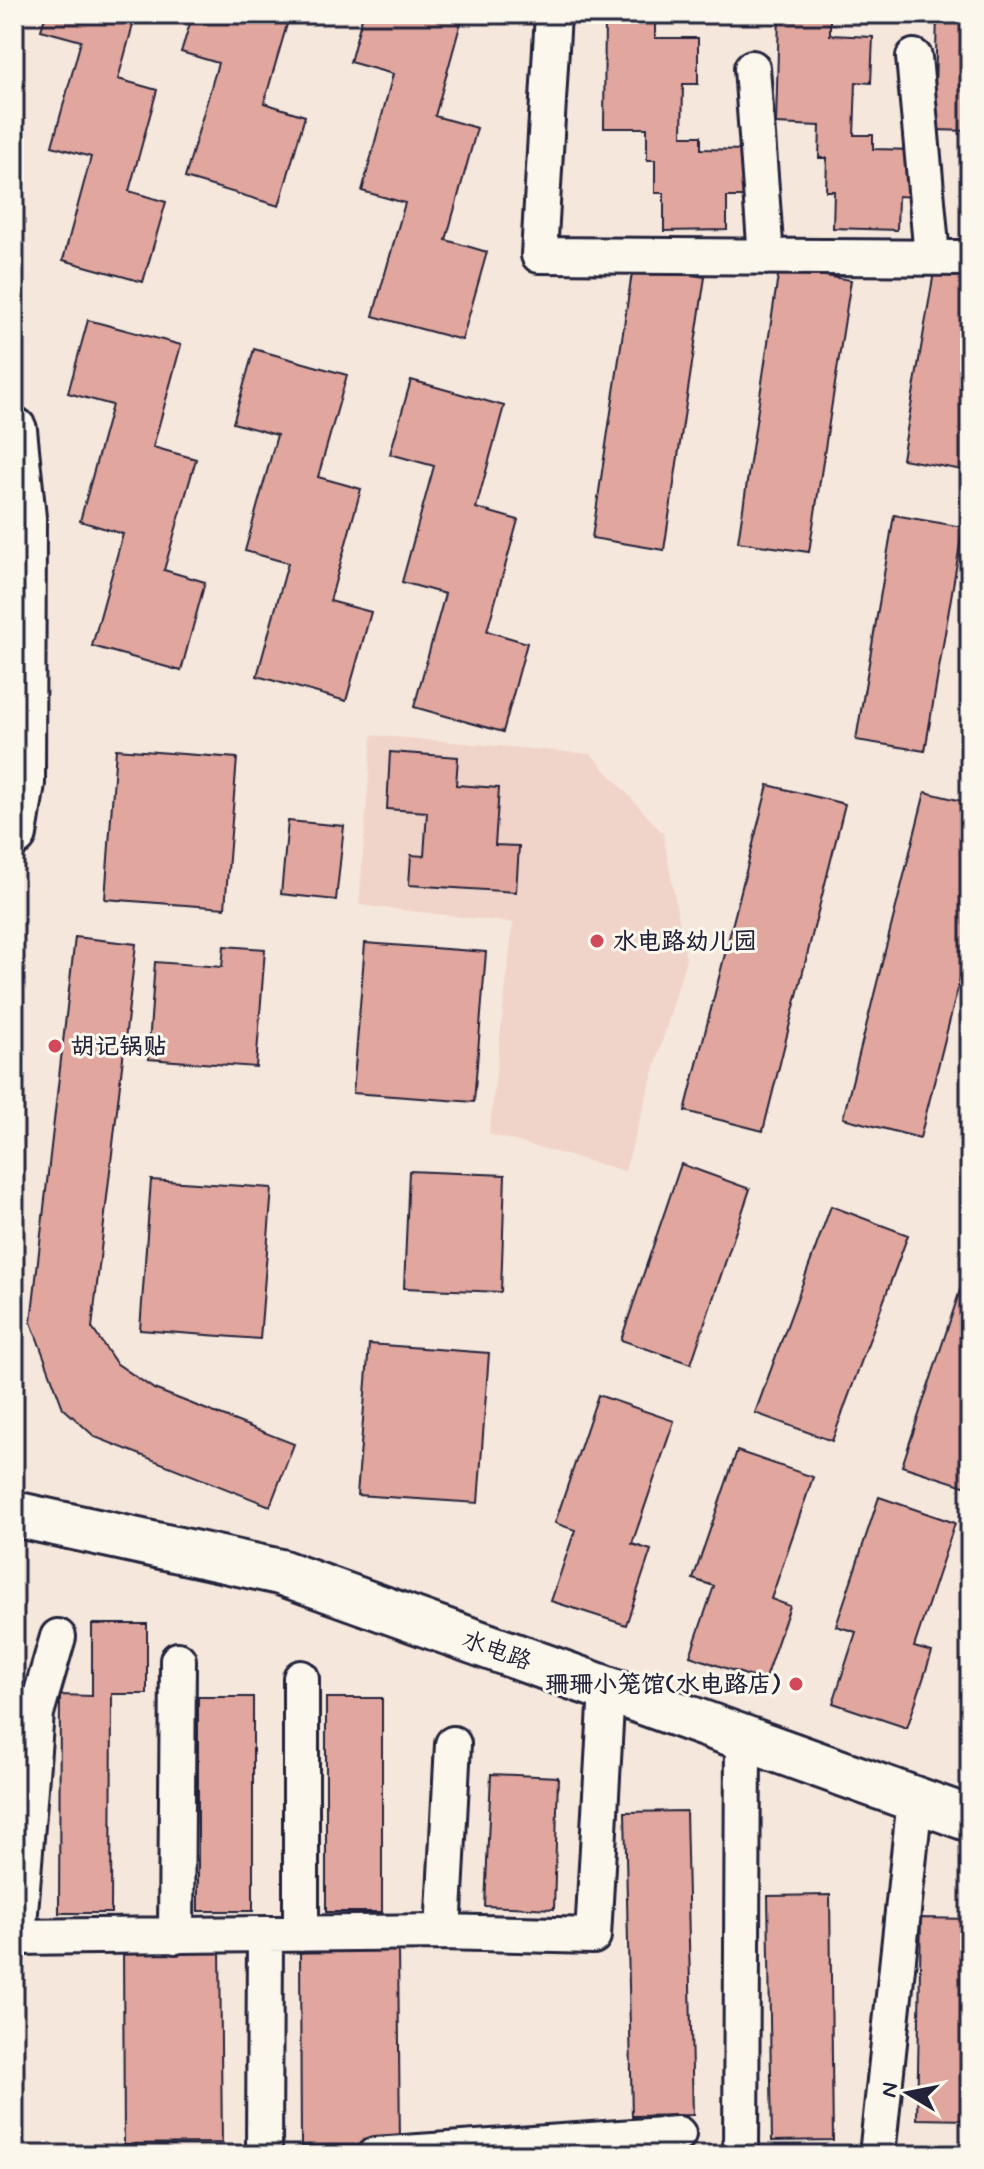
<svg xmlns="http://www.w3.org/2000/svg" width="984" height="2169" font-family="Mynerve,'LXGW WenKai TC',sans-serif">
<rect width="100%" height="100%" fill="#f6e7dc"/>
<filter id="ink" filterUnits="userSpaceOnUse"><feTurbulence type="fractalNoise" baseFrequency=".0125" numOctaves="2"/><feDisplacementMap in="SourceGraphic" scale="16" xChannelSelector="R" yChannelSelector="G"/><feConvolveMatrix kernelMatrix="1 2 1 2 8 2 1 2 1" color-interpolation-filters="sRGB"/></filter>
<g filter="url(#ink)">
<path fill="#f0d4c9" d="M372 735 591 754 663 833 686 959 625 1171 489 1134 513 923 359 905Z"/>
<path fill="#e1a79e" stroke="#22223b" stroke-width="2" d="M46 14H136L118 79 157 90 129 191 166 202 143 282 63 260 91 157 52 146 81 41 41 30Z
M193 14H290L264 103 305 116 279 206 185 178 218 63 181 52Z
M363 14 463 15 435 116 477 128 446 240 487 252 462 340 373 316 405 203 362 191 393 74 350 62Z
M605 14H655V38H698V84H683L682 136H701V149L745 150V197H727V230L664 231V193H655V160H647V128H604Z
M779 14H830V35L873 37 871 83 856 82 854 135H873V149L916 150 915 197 898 196 897 230 833 228 834 191H826L827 158H819L820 126 776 124Z
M937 14 970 15V131L934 130Z
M633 266 705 277 664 550 592 538Z
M779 269 851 280 809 552 738 542Z
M934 272 970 276 968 471 902 459Z
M88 320 181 345 153 447 196 459 164 570 205 582 181 671 92 646 123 534 80 521 112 405 68 393Z
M254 349 347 375 318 477 361 489 330 601 371 612 346 701 257 676 288 563 245 551 277 435 233 423Z
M411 380 504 406 476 508 518 520 487 631 527 643 503 732 414 707 445 594 402 582 434 466 390 454Z
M894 515 963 527 925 751 856 740Z
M116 749 237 758 225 908 105 899Z
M390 752 458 757 456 785 499 788 495 845 519 846 516 892 409 885 411 855 424 856 427 812 387 809Z
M768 785 845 804 763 1131 685 1111Z
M925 792 970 803V940L920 1138 843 1118Z
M288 821 344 826 336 900 281 894Z
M75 937 136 944 92 1328 116 1363 154 1389 294 1444 270 1506 95 1437 63 1408 31 1322Z
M365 943 486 952 474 1102 353 1093Z
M224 946 265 949 256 1067 148 1059 155 962 222 967Z
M681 1164 750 1189 691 1364 621 1340Z
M409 1171 505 1175 501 1292 404 1288Z
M151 1180 272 1188 260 1339 140 1330Z
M831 1206 908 1235 832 1441 755 1413Z
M970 1260V1488L902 1466Z
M369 1344 489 1353 478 1503 357 1495Z
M598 1395 674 1421 632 1544 651 1550 626 1625 551 1601 575 1530 555 1523Z
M737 1451 813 1477 771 1599 790 1606 764 1681 690 1656 714 1586 693 1579Z
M879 1497 955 1523 914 1647 932 1652 907 1728 833 1703 856 1632 836 1626Z
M92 1624H147V1694H112L111 1913H59L60 1695 92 1696Z
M14 1627H16L14 1680Z
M198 1697H253V1911H198Z
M326 1698H382V1912H326Z
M491 1774 558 1777 554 1909 485 1906Z
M686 1811 693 2115 632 2116 625 1812Z
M830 1895 833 2140 772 2141 768 1896Z
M921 1918 970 1919V2120L917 2119Z
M220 1944 222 2143 124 2144 123 1945Z
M398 1946 400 2145 301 2146 300 1947Z
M641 2149 704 2150V2155H641Z"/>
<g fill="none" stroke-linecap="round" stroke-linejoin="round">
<defs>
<path id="minor" d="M553 14 539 255 970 258
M914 57 932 257
M752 68 766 257
M443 1932 593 1936 607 1689
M301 1934V1678
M176 1936 178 1660
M14 1937 443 1932 453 1744
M18 1937 36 1713 58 1637
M264 2155 265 1935
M375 2155 678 2134
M741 2155 743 1738
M877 2155 915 1799"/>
<path id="major" d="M14 430 23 518 22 783 14 834
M14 1514 280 1572 970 1819"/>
</defs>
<use href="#minor" stroke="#22223b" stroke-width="40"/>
<use href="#major" stroke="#22223b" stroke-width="50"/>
<use href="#minor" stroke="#fbf7ec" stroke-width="34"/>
<use href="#major" stroke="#fbf7ec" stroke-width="44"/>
</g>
</g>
<g fill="#d1495b" stroke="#fbf7ec" stroke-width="3">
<circle cx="597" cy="941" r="8"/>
<circle cx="55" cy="1046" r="8"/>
<circle cx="796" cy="1684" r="8"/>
</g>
<g text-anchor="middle" stroke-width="6" stroke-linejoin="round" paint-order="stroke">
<g font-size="24" font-weight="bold" fill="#22223b" stroke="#fbf7ec" text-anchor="start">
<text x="613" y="949">水电路幼儿园</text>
<text x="71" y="1054">胡记锅贴</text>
<text x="780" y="1692" text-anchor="end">珊珊小笼馆(水电路店)</text>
</g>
<g font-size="24" fill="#22223b" stroke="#fbf7ec">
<text transform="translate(497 1650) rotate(20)" y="8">水电路</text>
</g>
</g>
<rect width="984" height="2169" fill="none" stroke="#fbf7ec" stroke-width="48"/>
<rect x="24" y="24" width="936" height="2121" fill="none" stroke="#22223b" stroke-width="3" filter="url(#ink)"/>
<g transform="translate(908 2093) rotate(280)" stroke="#fbf7ec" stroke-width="6" paint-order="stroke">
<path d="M0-6L14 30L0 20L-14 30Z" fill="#22223b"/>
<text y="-12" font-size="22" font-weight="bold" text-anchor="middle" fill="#22223b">N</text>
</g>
</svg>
